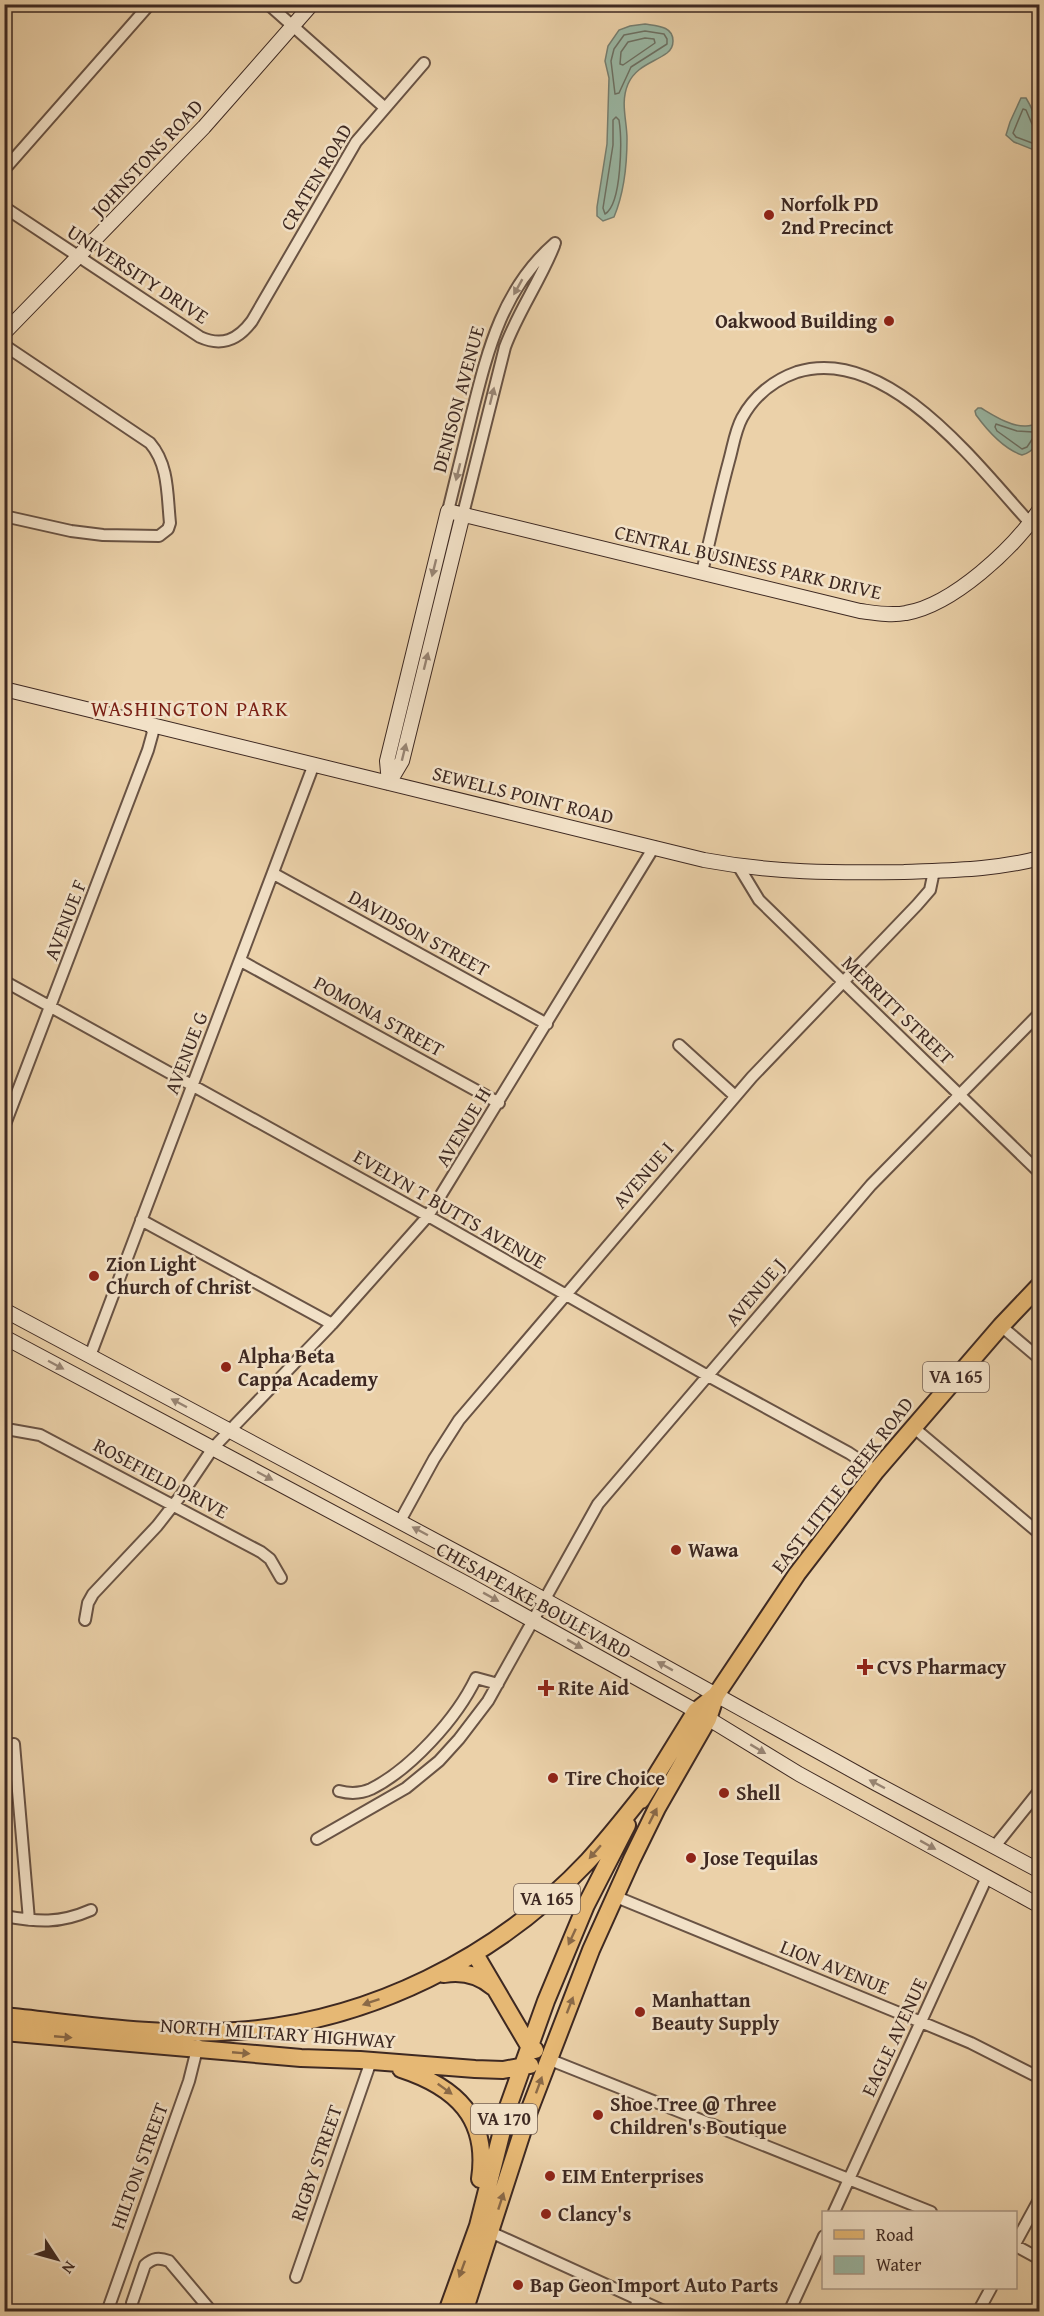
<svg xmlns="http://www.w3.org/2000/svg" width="1044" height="2316" font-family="'Gentium Book Plus',serif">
<rect width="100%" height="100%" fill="#ebd1a9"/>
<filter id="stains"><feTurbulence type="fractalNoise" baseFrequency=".00333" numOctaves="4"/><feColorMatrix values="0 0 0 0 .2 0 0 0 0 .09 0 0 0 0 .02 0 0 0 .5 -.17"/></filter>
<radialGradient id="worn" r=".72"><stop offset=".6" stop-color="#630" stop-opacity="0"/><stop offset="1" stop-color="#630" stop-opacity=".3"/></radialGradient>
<path fill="#99b7a4" stroke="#757e70" stroke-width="1.5" d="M645 24C657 26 673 26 673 41 673 46 671 50 667 53 653 63 636 66 628 84 620 103 627 120 627 139 627 165 624 193 614 217L603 221 597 216V207L607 144 609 78 605 61 608 46 619 30 630 26Z
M1021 98H1026C1037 116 1040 131 1039 152L1014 142 1006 135 1010 122Z
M978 408H981C993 415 1011 427 1026 426 1031 426 1034 424 1039 424 1040 438 1037 451 1022 455 1004 449 987 430 976 415L975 411Z"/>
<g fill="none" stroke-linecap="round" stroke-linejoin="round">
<path stroke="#6c7063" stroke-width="1.5" d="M645 31 664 34 667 39V44L631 67 619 93 615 94 611 61 614 49 624 35Z
M645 38 654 39 655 43 623 65 620 64 621 52 628 42Z
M616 117 619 120C622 139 622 204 605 214L603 208 613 145V120Z
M1040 127 1032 124 1026 110 1023 109 1013 133 1016 137 1040 146
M996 424 1017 431 1033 432 1035 435 1027 447 1022 449 997 431 995 427Z"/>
<defs>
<path id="street" d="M268 4 384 107
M4 170 150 4
M4 207 200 337C222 347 238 340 252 321L356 142 424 63
M4 345 150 443C169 465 167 495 170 523L168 529 159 536 103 535 71 531 4 516
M448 511C456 478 464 445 472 413 488 349 503 288 555 243
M463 514 505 347C518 312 540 281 554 246
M702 572C711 535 719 498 729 461 733 447 735 431 742 418 754 396 774 380 797 372 887 344 978 466 1030 523
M739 867 759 900 1040 1173
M274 874 547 1024
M241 961 499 1103
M4 981 428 1216 708 1376 849 1453 876 1471
M679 1045 735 1096
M4 1127 148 750 153 732 149 724
M141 1220 332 1324
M1001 1326 1040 1359
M90 1356 314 764
M913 1427 1040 1534
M12 1430 40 1435 261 1552 270 1559 281 1578
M400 1521 434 1459 459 1420 752 1077 917 905 930 890 934 871
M85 1620 88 1603 93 1594 157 1526 182 1494 213 1448 332 1324 428 1216 654 847
M14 1744 29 1920
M339 1791C350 1794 360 1794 371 1789 411 1769 457 1718 476 1678L498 1684
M317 1839 406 1788 439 1761 459 1739 488 1701 598 1504 871 1185 1040 1013
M995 1846 1040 1790
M614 1896 921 2022 971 2043 1040 2078
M4 1916C38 1922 59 1924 91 1910
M548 2059 931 2212
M834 2212 987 1877
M486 2230 666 2312
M1016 2242 1040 2198
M1016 2246 1040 2259
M296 2277 371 2061
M107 2312 189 2081 198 2045
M132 2312V2303L145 2265C153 2258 159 2257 169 2261L212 2312
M634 2312 638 2299
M789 2312 824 2236
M978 2312 991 2288"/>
<path id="secondary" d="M4 333 204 127 312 4
M4 689 704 860C774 873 834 873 904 872 950 870 995 870 1040 858
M389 783 387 761 448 511 860 611C875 613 891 616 906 613 953 605 1014 548 1040 509
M389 783 402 761 463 514
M4 1310 507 1579 875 1783 1040 1871
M4 1337 467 1584 696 1711 799 1774 1040 1906"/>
<path id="primary" d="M641 1800 696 1711 716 1695
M475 1954 529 2046 535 2050
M444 1974C462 1971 478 1974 493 1987
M4 2016C81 2024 159 2037 236 2031 368 2022 497 1958 588 1861 608 1839 627 1815 646 1791
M4 2032 301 2058 360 2060 475 2069 503 2070 530 2065
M401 2069C456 2087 489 2118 480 2179
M447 2312 478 2226 508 2107 546 2001 586 1905 627 1825
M464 2312 529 2111 591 1950 632 1859 657 1808 708 1719 716 1695 797 1574 876 1471 1001 1326 1040 1285"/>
</defs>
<use href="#street" stroke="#695344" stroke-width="14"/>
<use href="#secondary" stroke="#3e2922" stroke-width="16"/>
<use href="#primary" stroke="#3e2922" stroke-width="20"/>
<use href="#street" stroke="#f2e1c7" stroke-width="10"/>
<use href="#secondary" stroke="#f2e1c7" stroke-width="14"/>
<use href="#primary" stroke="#e6b874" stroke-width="16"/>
</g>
<defs><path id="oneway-solid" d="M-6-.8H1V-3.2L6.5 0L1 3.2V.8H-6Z" transform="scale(1.5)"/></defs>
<g fill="#988574">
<use href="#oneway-solid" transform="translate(518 287) rotate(119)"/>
<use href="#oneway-solid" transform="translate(492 396) rotate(-76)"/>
<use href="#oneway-solid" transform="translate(458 472) rotate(104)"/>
<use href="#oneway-solid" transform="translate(434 568) rotate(104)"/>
<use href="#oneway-solid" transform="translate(426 661) rotate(-76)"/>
<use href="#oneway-solid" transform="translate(404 752) rotate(-76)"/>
<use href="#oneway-solid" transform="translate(56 1365) rotate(28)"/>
<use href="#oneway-solid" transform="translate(179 1403) rotate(-152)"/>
<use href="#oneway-solid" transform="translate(265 1476) rotate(28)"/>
<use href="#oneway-solid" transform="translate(420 1531) rotate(-152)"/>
<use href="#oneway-solid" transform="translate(491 1597) rotate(29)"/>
<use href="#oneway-solid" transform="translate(575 1644) rotate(29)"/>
<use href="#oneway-solid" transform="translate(665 1666) rotate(-151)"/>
<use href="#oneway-solid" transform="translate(758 1749) rotate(31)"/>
<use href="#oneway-solid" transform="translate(877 1784) rotate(-152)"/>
<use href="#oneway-solid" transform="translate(928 1845) rotate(29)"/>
</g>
<g fill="#8a6947">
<use href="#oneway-solid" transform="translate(653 1816) rotate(-63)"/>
<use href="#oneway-solid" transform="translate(595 1852) rotate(131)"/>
<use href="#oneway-solid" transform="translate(572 1937) rotate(115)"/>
<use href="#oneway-solid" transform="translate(371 2002) rotate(161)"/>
<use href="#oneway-solid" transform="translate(570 2005) rotate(-69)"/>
<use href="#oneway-solid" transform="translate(63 2037) rotate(5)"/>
<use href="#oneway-solid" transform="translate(241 2053) rotate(5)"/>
<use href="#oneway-solid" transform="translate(539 2085) rotate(-70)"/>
<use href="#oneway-solid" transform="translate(445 2089) rotate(36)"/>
<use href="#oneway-solid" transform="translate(501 2201) rotate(-72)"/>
<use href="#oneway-solid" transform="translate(462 2269) rotate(110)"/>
</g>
<g fill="#8f2418" stroke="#f2e1c7" stroke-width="2">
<circle cx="769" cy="215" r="6"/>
<circle cx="889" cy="321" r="6"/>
<circle cx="94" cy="1276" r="6"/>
<circle cx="226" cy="1367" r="6"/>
<circle cx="676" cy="1550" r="6"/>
<path d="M862 1658h6v6h6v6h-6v6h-6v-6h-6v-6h6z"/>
<path d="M543 1679h6v6h6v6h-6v6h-6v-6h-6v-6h6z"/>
<circle cx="553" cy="1778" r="6"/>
<circle cx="724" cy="1793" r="6"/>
<circle cx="691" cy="1858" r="6"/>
<circle cx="640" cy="2012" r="6"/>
<circle cx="598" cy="2115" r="6"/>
<circle cx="550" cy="2176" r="6"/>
<circle cx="546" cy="2214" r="6"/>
<circle cx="518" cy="2285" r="6"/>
</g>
<g text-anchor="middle" stroke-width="5" stroke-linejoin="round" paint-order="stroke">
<g fill="#f2e1c7" stroke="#746054" stroke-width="1.5">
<rect x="923" y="1362" width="66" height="30" rx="4.5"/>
<rect x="514" y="1884" width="66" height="30" rx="4.5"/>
<rect x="471" y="2104" width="66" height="30" rx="4.5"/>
</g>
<g font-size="18" font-weight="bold" fill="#3e2922">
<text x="956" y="1383">VA 165</text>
<text x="547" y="1905">VA 165</text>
<text x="504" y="2125">VA 170</text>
</g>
<g font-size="20" fill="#3e2922" stroke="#f2e1c7">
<text transform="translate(147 158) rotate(-47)" y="7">JOHNSTONS ROAD</text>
<text transform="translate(316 177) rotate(-59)" y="7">CRATEN ROAD</text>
<text transform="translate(138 274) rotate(33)" y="7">UNIVERSITY DRIVE</text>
<text transform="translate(458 399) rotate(-75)" y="7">DENISON AVENUE</text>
<text transform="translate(748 562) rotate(13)" y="7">CENTRAL BUSINESS PARK DRIVE</text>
<text transform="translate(523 795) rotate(14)" y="7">SEWELLS POINT ROAD</text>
<text transform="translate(65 920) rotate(-69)" y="7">AVENUE F</text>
<text transform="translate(419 933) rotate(29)" y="7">DAVIDSON STREET</text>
<text transform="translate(898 1010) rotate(44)" y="7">MERRITT STREET</text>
<text transform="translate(379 1016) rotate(29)" y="7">POMONA STREET</text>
<text transform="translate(186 1053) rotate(-69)" y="7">AVENUE G</text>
<text transform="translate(463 1127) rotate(-59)" y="7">AVENUE H</text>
<text transform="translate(643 1175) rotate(-49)" y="7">AVENUE I</text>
<text transform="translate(450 1209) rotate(30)" y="7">EVELYN T BUTTS AVENUE</text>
<text transform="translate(755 1292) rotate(-50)" y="7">AVENUE J</text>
<text transform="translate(161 1478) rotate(28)" y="7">ROSEFIELD DRIVE</text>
<text transform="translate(842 1485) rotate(-52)" y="7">EAST LITTLE CREEK ROAD</text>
<text transform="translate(534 1600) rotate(29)" y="7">CHESAPEAKE BOULEVARD</text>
<text transform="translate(835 1967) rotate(22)" y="7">LION AVENUE</text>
<text transform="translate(278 2033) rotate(4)" y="7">NORTH MILITARY HIGHWAY</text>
<text transform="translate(894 2037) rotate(-65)" y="7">EAGLE AVENUE</text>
<text transform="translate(316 2163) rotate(-71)" y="7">RIGBY STREET</text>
<text transform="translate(139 2166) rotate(-70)" y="7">HILTON STREET</text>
</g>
<g font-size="20" font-weight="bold" fill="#3e2922" stroke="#f2e1c7" text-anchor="start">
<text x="781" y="211">Norfolk PD<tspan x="781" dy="23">2nd Precinct</tspan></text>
<text x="877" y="328" text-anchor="end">Oakwood Building</text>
<text x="106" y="1271">Zion Light<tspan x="106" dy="23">Church of Christ</tspan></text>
<text x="238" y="1363">Alpha Beta<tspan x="238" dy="23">Cappa Academy</tspan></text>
<text x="688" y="1557">Wawa</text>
<text x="877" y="1674">CVS Pharmacy</text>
<text x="558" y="1695">Rite Aid</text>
<text x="565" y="1785">Tire Choice</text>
<text x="736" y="1800">Shell</text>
<text x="703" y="1865">Jose Tequilas</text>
<text x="652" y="2007">Manhattan<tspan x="652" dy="23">Beauty Supply</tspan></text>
<text x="610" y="2111">Shoe Tree @ Three<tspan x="610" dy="23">Children's Boutique</tspan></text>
<text x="562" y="2183">EIM Enterprises</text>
<text x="558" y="2221">Clancy's</text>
<text x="530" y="2292">Bap Geon Import Auto Parts</text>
</g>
<g font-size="21" letter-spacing="1.5" fill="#7a1f14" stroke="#f2e1c7">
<text x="190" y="716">WASHINGTON PARK</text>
</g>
</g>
<rect width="1044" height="2316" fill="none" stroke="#ebd1a9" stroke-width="24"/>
<rect x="6" y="6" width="1032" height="2304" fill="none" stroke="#3e2922" stroke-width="3"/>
<rect x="12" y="12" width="1020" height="2292" fill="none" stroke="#3e2922" stroke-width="1.5"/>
<rect x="822" y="2211" width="195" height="78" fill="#f2e1c7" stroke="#aa9785" stroke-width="1.5"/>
<rect x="834" y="2230" width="30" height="9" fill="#e6b874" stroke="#aa9785" stroke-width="1.5"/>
<text x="876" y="2241" font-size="18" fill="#3e2922">Road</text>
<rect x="834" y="2256" width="30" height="18" fill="#99b7a4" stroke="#aa9785" stroke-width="1.5"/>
<text x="876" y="2271" font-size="18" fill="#3e2922">Water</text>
<g transform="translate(57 2259) rotate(126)" stroke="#f2e1c7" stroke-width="4.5" paint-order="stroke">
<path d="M0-4.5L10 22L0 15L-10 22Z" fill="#3e2922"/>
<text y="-9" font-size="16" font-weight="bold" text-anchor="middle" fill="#3e2922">N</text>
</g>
<rect width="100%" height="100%" filter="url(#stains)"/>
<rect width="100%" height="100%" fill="url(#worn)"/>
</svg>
